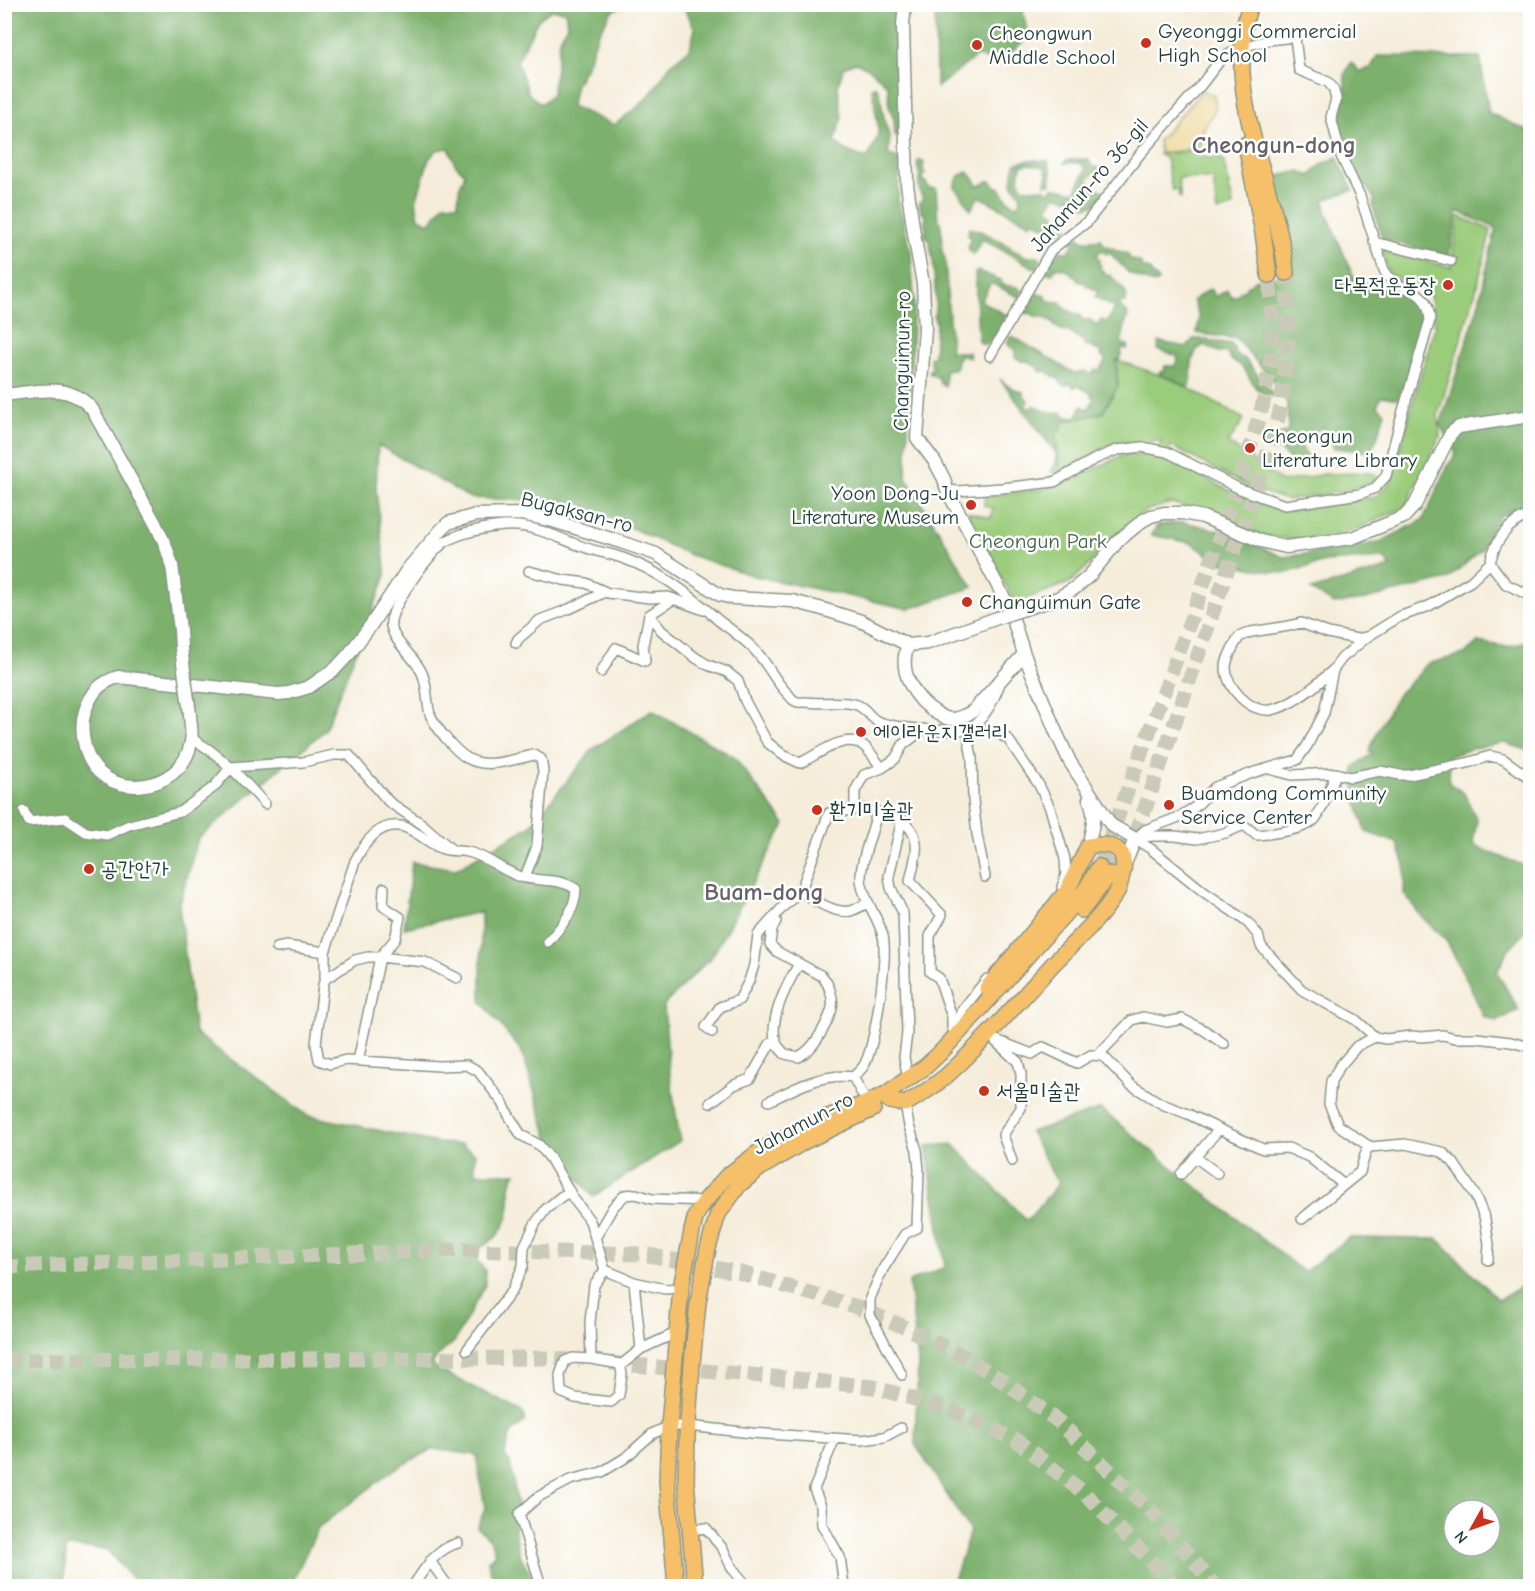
<svg xmlns="http://www.w3.org/2000/svg" width="1535" height="1591" font-family="'Comic Neue','Poor Story',sans-serif">
<rect width="100%" height="100%" fill="#fff"/>
<filter id="ink" filterUnits="userSpaceOnUse"><feTurbulence type="fractalNoise" baseFrequency=".0167" numOctaves="2"/><feDisplacementMap in="SourceGraphic" scale="12" xChannelSelector="R" yChannelSelector="G"/><feConvolveMatrix kernelMatrix="1 2 1 2 8 2 1 2 1" color-interpolation-filters="sRGB"/></filter>
<filter id="wash" filterUnits="userSpaceOnUse"><feTurbulence type="fractalNoise" baseFrequency=".008" numOctaves="4" result="noise"/><feDisplacementMap in="SourceGraphic" scale="24" xChannelSelector="R" yChannelSelector="G"/><feGaussianBlur stdDeviation="1.35" result="paint"/><feColorMatrix in="noise" values="0 0 0 0 0 0 0 0 0 0 0 0 0 0 0 0 0 1.4 0 .05"/><feComposite in="paint" operator="in"/></filter>
<g filter="url(#wash)">
<rect width="100%" height="100%" fill="#f5edda"/>
<path fill="#9bcc7c" stroke="#5d8458" stroke-width="1.5" d="M1202 136 1200 152 1203 157 1223 159 1233 204V207L1217 212 1213 179 1178 178 1181 198 1179 197 1178 190H1172L1166 159 1159 154 1186 152Z
M1458 216 1491 230 1478 283 1438 415 1440 437 1405 507 1350 532 1304 540 1266 537 1218 517 1171 503 1148 510 1127 526 1106 543 1091 563 1071 582 1023 600 1014 602 968 512 991 518 993 508 984 506 985 496 1042 489 1065 483 1123 455 1157 454 1162 441 1113 443 1061 472 1055 430 1061 428 1062 422 1103 413 1118 386 1116 360 1172 379 1244 419 1228 443 1282 482 1325 474 1370 473 1376 475V478L1373 483 1332 493 1286 500 1251 488 1171 446 1164 457 1234 493 1266 506 1291 511 1320 505 1375 497 1391 482 1416 390 1435 327 1431 298 1425 292 1389 274 1381 250 1451 267Z"/>
<path fill="#7cb06c" stroke="#4e7650" stroke-width="1.5" fill-rule="evenodd" d="M5 5H624L611 12 598 34 587 65 576 84 571 106 614 125 640 105 653 91 670 65 690 48 695 29 682 5H893L903 140 895 136 894 119 889 106 888 86 871 70 856 62 844 67 838 86 842 119 835 141C841 149 857 157 868 157L878 136V126L872 88 875 86 879 91 885 123 890 137 888 155 900 158 898 200 911 252 914 301 906 477 973 587 909 609 754 576 690 555 575 502 470 498 378 445 376 489 386 576 325 730 198 839 179 906 195 1033 307 1115 438 1143 461 1144 475 1154V1173H516C507 1187 511 1190 510 1206 508 1225 497 1240 480 1248L476 1259 485 1270V1285L454 1342 439 1355 432 1364 439 1370 523 1412 525 1416V1421L511 1433 506 1449 505 1456 510 1462 517 1504 512 1515 519 1552 529 1572 537 1582 538 1586C512 1586 492 1591 488 1561L495 1553 490 1539 477 1527 485 1509 476 1455 433 1449 395 1469 319 1527 290 1586H139L106 1549 66 1547 64 1586H5ZM551 10 565 11 567 26 560 39 552 94 541 104 529 94 517 62 538 20ZM449 148 455 164 465 174 459 188 458 204H444L429 223 419 218 416 201 429 159 437 150Z
M935 5H1022L1028 37 999 64 977 56 936 88Z
M1377 56 1480 57 1489 113 1530 132V503L1521 505 1499 516 1482 549 1448 579 1364 600 1334 604 1311 590 1391 567 1383 558 1325 562 1287 573 1273 572 1218 562 1191 543 1151 535 1158 525 1184 522 1225 532 1283 557 1342 549 1380 542 1423 520 1448 466 1456 454 1440 425 1478 307 1496 228 1457 211 1449 256 1382 239 1373 207 1374 198 1348 162 1337 126 1336 113 1345 99V74L1351 62 1359 71 1371 68Z
M1337 157 1353 190 1324 200 1326 211 1353 276 1377 290 1386 285C1404 292 1424 295 1423 318L1407 379 1398 399 1381 396 1377 406 1385 412 1377 438 1370 452 1334 448 1324 427 1297 440 1312 464 1293 462 1277 448 1276 436 1288 431 1287 403 1279 388 1237 339 1197 333 1199 317 1193 300 1210 289 1216 297 1227 290 1233 298 1255 280 1293 274 1270 178 1300 171 1310 176 1322 164Z
M1084 159H1088L1092 167H1097L1104 172V174L1095 172 1088 179V183L1105 192 1104 195 1100 199 1098 198 1097 204 1086 207 1077 203 1076 200 1069 197 1067 199 1055 195 1048 208 1055 214V217L1063 223 1068 228 1058 234 1032 220 1030 224 979 196 971 210 954 186 959 176 967 172 975 179 977 186 984 184 987 181H991L995 187H999C1004 194 1008 203 1016 206L1020 201 1021 196 1012 183 1014 168 1016 163 1029 160 1048 161 1051 170V184H1045L1047 175 1045 167 1030 164 1021 165 1019 180 1021 186 1027 189 1043 188 1048 192 1053 188H1056L1075 192 1086 169 1081 163H1064L1066 160Z
M921 160 924 162 923 169 925 175 922 177 929 188H936L938 221 941 222 942 252 945 258 951 352H969L970 358 961 356 957 360 956 369 945 370V386L940 384 939 378 930 374 929 370 934 368 931 365 930 358 934 355 936 322 934 318 936 300 933 260 929 240 925 236 926 226 924 224 926 217 921 211 919 203 923 199C920 193 917 183 920 177L917 165 918 161Z
M969 228C991 232 1009 248 1029 258L1031 256H1037L1041 260 1036 269 982 239 974 254 970 252 968 246 971 238 968 236Z
M1075 236H1077L1084 241 1101 239 1105 246C1112 247 1113 249 1118 251 1122 252 1125 252 1128 254L1130 259 1140 262 1142 267 1150 270 1155 278H1157L1159 282 1154 284 1130 274 1109 252 1106 254 1102 250 1096 255 1100 260 1097 262 1101 265 1099 267 1108 276 1110 275 1124 290 1127 297 1126 302H1120V306L1128 314 1121 343 1128 345 1127 349 1122 348 1120 360H1116L1118 386 1102 413 1063 422 1060 432 1055 430 1061 472H1051L1056 462V453L1000 379C1006 385 1014 391 1023 392L1024 396 1028 400V402L1025 405 1030 409 1034 405C1043 411 1051 414 1062 412L1066 417H1076L1082 406 1088 409 1095 398 1091 396 1092 394 1077 385 1075 388 1068 383 1066 386 1060 383 1061 381 1044 370 1042 372 1038 370 1039 368 1025 360 1023 362 1015 357V349L1010 347 1007 342 1010 337 1012 336 1074 373 1085 371 1092 375 1095 369 1099 371 1106 359 1101 356 1102 353 1087 344 1085 347 1084 346 1085 342 1067 331 1065 332 1054 326 1055 323 1040 315 1039 318 1030 313 1026 314 1023 312 1025 306 1036 293 1046 295V299L1049 301 1060 302 1066 310 1080 315 1082 319 1087 321 1088 319 1098 325 1101 320 1107 322 1115 308 1095 297 1098 291 1086 285V283L1084 282 1082 283 1077 280 1078 279 1071 275 1072 273 1062 268 1061 269 1056 267 1052 274 1047 273 1044 269C1049 261 1054 255 1061 250L1067 253 1074 244 1070 241Z
M978 271 1001 280 1003 285 1017 287 1022 291 1020 298 991 283 981 301 1008 316 991 342 984 345 979 341 978 336 975 273Z
M1193 339H1200L1231 344 1234 348 1235 355 1244 358 1273 394 1272 396C1246 392 1253 367 1231 360L1228 353 1219 352 1203 345 1200 348 1197 349 1192 361 1191 380 1188 388 1172 379 1159 375 1160 371 1163 372 1165 366H1175L1178 356 1158 350 1159 342 1187 347Z
M1530 641V751L1504 743 1474 748 1450 756 1449 783 1464 793 1477 820 1473 843 1484 850 1530 868V928L1528 929 1507 951 1497 973 1519 1010 1497 1021 1484 1017 1473 993 1447 942 1422 917 1404 894 1405 865 1397 843 1366 832 1354 794V767L1373 753 1369 751 1379 728 1399 693 1417 676 1427 664 1464 654 1478 642 1508 647Z
M652 710 734 757 785 824 713 955 664 1005 669 1067 680 1141 593 1197 550 1144 522 1052 481 1001V912L404 928 412 862 456 869 530 826 593 749Z
M1101 1109 1174 1169 1304 1272 1349 1238 1438 1239 1499 1300 1530 1281V1586H952L970 1531 915 1444 918 1362 909 1282 945 1267 926 1146 953 1144 1027 1221 1058 1184 1030 1132ZM1454 1510H1490V1546H1454Z"/>
<path fill="#eeda9e" stroke="#868c69" stroke-width="1.5" d="M1202 91 1214 95 1216 108 1197 140 1186 150 1160 153 1158 141Z"/>
</g>
<g filter="url(#ink)">
<g fill="none" stroke-linecap="round" stroke-linejoin="round">
<path stroke="#cacab9" stroke-width="15" stroke-dasharray="15 8" stroke-linecap="butt" d="M1099 867 1187 630 1244 468 1263 404 1272 355V317L1269 275
M1110 874 1136 831 1146 806 1273 438 1281 407 1289 335 1286 273"/>
<path stroke="#cacab9" stroke-width="15" stroke-dasharray="15 8" stroke-linecap="butt" d="M4 1267 459 1250 643 1254 741 1273 854 1306 902 1326 963 1356 1006 1383 1059 1422 1152 1512 1215 1586
M4 1360 548 1358 580 1361
M610 1363 797 1379 873 1387 946 1408 1016 1440 1084 1493 1175 1586"/>
<defs>
<path id="minor" d="M1374 242 1451 261
M947 490 958 491 1002 488 1054 482 1095 459 1117 450 1142 447 1167 452 1240 489 1285 505 1360 494 1375 488 1386 476 1400 421 1430 320C1427 281 1398 296 1384 270L1360 196 1341 156 1331 117 1336 99 1333 88 1328 82 1299 70 1295 37 1268 40 1242 47 1221 59 1201 85 1140 154 1087 222 1051 250 990 356
M1530 515C1508 522 1495 541 1490 563L1506 584 1530 596
M529 571 563 580 586 583 608 593 650 598 668 597 704 610
M649 615 662 631 696 658 708 665 727 672 738 681 745 701 767 742 783 755 800 763C817 756 844 731 864 746 871 752 876 761 882 768
M516 643 518 639 540 620 569 609 605 592
M1333 670C1317 685 1293 706 1271 710 1250 713 1225 687 1226 666 1227 657 1234 645 1239 637L1251 632 1289 626 1301 623 1328 633 1357 639 1365 637
M601 672 616 648 645 661 643 645 649 615 674 599
M192 739C221 754 243 780 265 804
M1269 769 1292 775 1336 773 1350 777 1380 771 1400 775H1409L1467 763 1490 756 1503 759 1530 778
M855 807C878 813 912 814 916 843 918 854 912 870 910 881L942 915 930 936V972L939 978 952 1017V1028
M24 811 29 822 65 818 86 832 107 835 129 825 180 812 214 787 231 767 303 762 334 755H349L389 802 422 824 452 850
M902 819 889 876 891 888 903 913 907 1033 904 1057 908 1080
M1135 839 1145 830 1179 817 1195 807 1215 787 1255 772 1297 760 1307 746 1324 713 1333 670 1342 658 1367 637 1399 617 1429 606 1471 581 1490 563
M1135 839 1151 849 1204 892 1232 911 1248 923 1258 935 1261 946 1302 990 1356 1020 1375 1037 1386 1039 1411 1036 1422 1037 1443 1035 1455 1038H1477L1511 1042 1530 1047
M1135 839 1151 836H1175L1197 839 1225 833 1244 825 1256 835C1270 834 1305 830 1314 820 1322 812 1332 784 1336 773
M525 877 537 846 543 771 541 759 534 755C514 759 486 770 467 758 455 751 435 727 430 714 426 700 428 683 421 671 413 655 395 644 391 626 387 610 431 551 445 542 461 531 498 525 517 526 546 528 572 546 601 552 635 559 669 579 696 601 704 607 711 614 718 620 732 631 748 641 759 655 770 668 776 683 788 694 791 697 792 700 795 701 798 703 802 702 805 702 821 704 838 701 854 704 865 706 868 716 877 721 891 728 961 736 973 726 986 716 993 701 999 686
M985 877 977 834 973 800 972 758 969 741 971 728 998 733 1008 739 1039 785 1050 808 1065 859 1066 875 1062 887
M801 890C812 900 835 914 850 911 856 910 862 905 868 903
M776 921 772 929 770 944 776 951 822 976C829 984 834 998 832 1008 830 1018 818 1040 811 1047 808 1051 803 1054 799 1057L785 1054C782 1051 778 1047 776 1043 768 1019 787 984 799 964
M548 942C562 925 575 912 576 889 556 876 538 883 518 876 500 869 486 856 468 852 459 850 449 852 440 848 428 843 412 827 400 826 378 823 363 845 355 861L325 952V979L323 985 316 1044 319 1060 330 1064 346 1060 439 1066 467 1065 478 1071 503 1103 508 1114 521 1135 539 1145 550 1158 573 1198 590 1221 605 1270 594 1285 590 1322 591 1359 573 1358 565 1361 560 1375 561 1392 575 1398 611 1402 619 1395 622 1374 620 1364 591 1359
M277 948 287 946 325 952
M325 979 355 960 368 957H380L425 962 457 978
M959 1020 963 1009 987 979
M712 1032 706 1027 720 1007 739 1000 749 981 754 965 758 935 782 908 801 890 829 813 853 810 855 807V791L864 775 882 768 895 759 903 745 924 729
M986 1036 1032 1054 1043 1047 1077 1063 1091 1055 1103 1056 1131 1085 1162 1104 1188 1114 1219 1129 1263 1149 1288 1148 1309 1157 1344 1185
M1375 1037 1357 1046 1340 1066 1331 1081 1329 1104 1338 1125 1370 1147 1405 1144 1442 1152 1453 1162 1475 1195 1485 1219 1489 1244 1488 1260
M996 1042 1018 1062 1021 1074V1108L1003 1135 1012 1161
M1098 1055 1132 1020 1143 1017 1167 1022 1182 1019 1204 1030 1224 1044
M358 1061 380 957 395 939 400 917 383 906 384 888
M853 1077C856 1074 860 1071 863 1067 875 1049 888 957 883 936 878 916 863 900 861 880 860 861 873 832 877 812
M769 1101C795 1088 822 1073 853 1077L867 1103
M710 1103 734 1085 750 1079 770 1044 776 1039
M1195 1157 1217 1173
M1181 1174 1219 1129
M1302 1219 1360 1172 1368 1145
M595 1238 613 1207 625 1195 636 1194 652 1199 705 1201
M605 1270 634 1282 641 1349 620 1366
M634 1282 665 1289 681 1288
M641 1349 678 1332
M467 1350 512 1291 523 1266 524 1247 535 1224 546 1209 562 1196 570 1192
M902 1375 870 1315V1298L883 1269 905 1234 917 1228 919 1170 917 1150 909 1126 905 1104
M835 1438 814 1489 821 1506 822 1525 840 1557 844 1586
M689 1530 706 1528 723 1549 732 1568 747 1586
M430 1561 448 1586
M413 1586C425 1568 436 1549 458 1543
M473 1586 475 1585
M541 1586 519 1514 538 1497 570 1480 602 1472 625 1458 652 1434 669 1426H688L752 1433 862 1440 884 1437 901 1428"/>
<path id="tertiary" d="M905 4 903 25 907 184 914 234 923 284 925 329 917 438 935 462 944 479 947 490 1009 607 1024 654 1056 732 1070 762 1111 825 1135 839 1125 864
M4 395C37 392 68 381 92 409L155 523 165 544 172 565 180 630 181 648
M1024 609 1058 598 1075 588 1090 575 1118 541 1142 521 1151 516 1164 513H1182L1203 517 1261 541 1286 547 1352 538 1404 517 1415 505 1451 433 1459 427 1530 416
M908 645C897 672 915 700 938 714 942 716 946 719 951 719 960 719 966 715 973 711L1024 654
M190 714C190 723 193 733 191 742 182 796 98 803 85 747 82 735 81 723 85 711 92 692 99 683 118 677L278 694 289 693 309 687 335 669 349 654 371 625 407 570 441 530 448 523 476 515 521 514 553 521 621 542 656 554 720 595 733 598 792 601 819 608 861 621 908 645 928 643 997 618
M1088 846C1092 829 1097 815 1089 799"/>
<path id="primary" d="M1250 4C1224 84 1265 164 1281 241 1284 252 1285 262 1286 273
M1246 144 1263 233 1269 275
M1082 910 1110 874
M889 1101 905 1104C923 1094 941 1082 956 1067 990 1035 1021 999 1053 964 1074 942 1101 919 1116 893 1120 888 1120 881 1122 875 1129 848 1112 842 1088 846L1067 891 987 988
M676 1586 667 1481 669 1426 681 1288 692 1231 696 1215 705 1201 727 1176 763 1149 819 1120 867 1103 886 1094 925 1067 940 1053 974 1016 1084 892 1099 867
M695 1586 686 1481 687 1437 692 1364 698 1302 708 1248 718 1214 739 1185 760 1168 805 1141 873 1109"/>
</defs>
<use href="#minor" stroke="#8a9587" stroke-width="12"/>
<use href="#tertiary" stroke="#8a9587" stroke-width="15"/>
<use href="#primary" stroke="#8a9587" stroke-width="18"/>
<use href="#minor" stroke="#fff" stroke-width="9"/>
<use href="#tertiary" stroke="#fff" stroke-width="12"/>
<use href="#primary" stroke="#f6c06b" stroke-width="15"/>
<defs>
<path id="tertiary-bridge" d="M997 618 1024 609
M181 648 190 714"/>
</defs>
<use href="#tertiary-bridge" stroke="#8a9587" stroke-width="15" stroke-linecap="butt"/>
<use href="#tertiary-bridge" stroke="#fff" stroke-width="12"/>
</g>
</g>
<g fill="#c8321e" stroke="#fff" stroke-width="2">
<circle cx="1146" cy="43" r="6"/>
<circle cx="977" cy="45" r="6"/>
<circle cx="1448" cy="285" r="6"/>
<circle cx="1250" cy="448" r="6"/>
<circle cx="971" cy="505" r="6"/>
<circle cx="967" cy="602" r="6"/>
<circle cx="861" cy="732" r="6"/>
<circle cx="1169" cy="805" r="6"/>
<circle cx="817" cy="810" r="6"/>
<circle cx="89" cy="869" r="6"/>
<circle cx="984" cy="1091" r="6"/>
</g>
<g text-anchor="middle" stroke-width="5" stroke-linejoin="round" paint-order="stroke">
<g font-size="21" fill="#1f3d34" stroke="#fff" text-anchor="start">
<text x="1158" y="38">Gyeonggi Commercial<tspan x="1158" dy="24">High School</tspan></text>
<text x="989" y="40">Cheongwun<tspan x="989" dy="24">Middle School</tspan></text>
<text x="1436" y="292" text-anchor="end">다목적운동장</text>
<text x="1262" y="443">Cheongun<tspan x="1262" dy="24">Literature Library</tspan></text>
<text x="959" y="500" text-anchor="end">Yoon Dong-Ju<tspan x="959" dy="24">Literature Museum</tspan></text>
<text x="979" y="609">Changuimun Gate</text>
<text x="873" y="739">에이라운지갤러리</text>
<text x="1181" y="800">Buamdong Community<tspan x="1181" dy="24">Service Center</tspan></text>
<text x="829" y="817">환기미술관</text>
<text x="101" y="876">공간안가</text>
<text x="996" y="1098">서울미술관</text>
</g>
<g font-size="21" fill="#1f3d34" stroke="#fff">
<text transform="translate(1089 185) rotate(-49)" y="7">Jahamun-ro 36-gil</text>
<text transform="translate(902 361) rotate(-89)" y="7">Changuimun-ro</text>
<text transform="translate(577 512) rotate(14)" y="7">Bugaksan-ro</text>
<text transform="translate(803 1123) rotate(-28)" y="7">Jahamun-ro</text>
</g>
<g font-size="21" fill="#3e6146" stroke="#fff">
<text x="1038" y="548">Cheongun Park</text>
</g>
<g font-size="24" font-weight="bold" fill="#666269" stroke="#fff">
<text x="1274" y="153">Cheongun-dong</text>
<text x="764" y="900">Buam-dong</text>
</g>
</g>
<rect width="1535" height="1591" fill="none" stroke="#fff" stroke-width="24"/>
<g transform="translate(1472 1528) rotate(230)"><circle r="28" fill="#ffffff" stroke="#a5b1ae" stroke-width="1.5"/>
<path d="M0-4.5L10 22L0 15L-10 22Z" fill="#c8321e"/>
<text y="-9" font-size="16" font-weight="bold" text-anchor="middle" fill="#1f3d34">N</text>
</g>
</svg>
